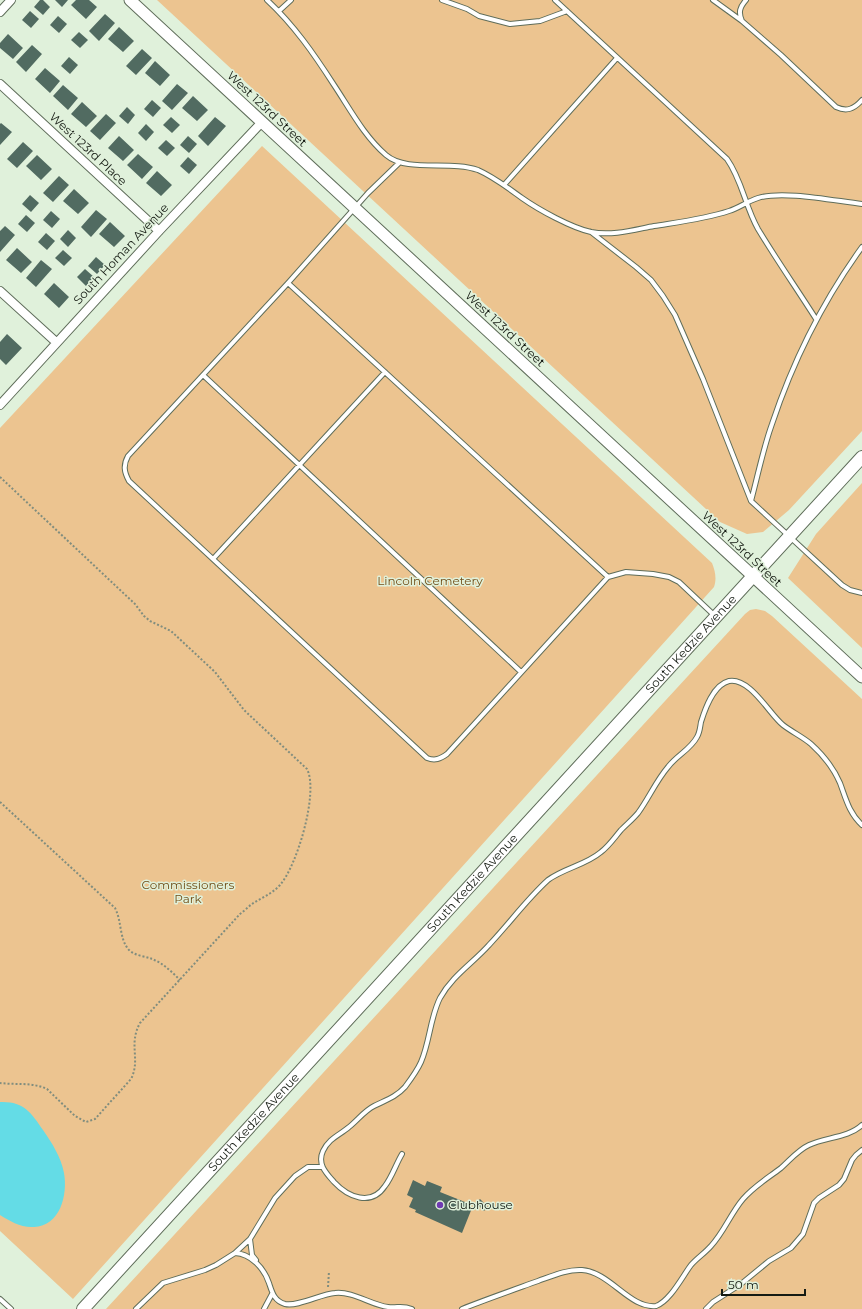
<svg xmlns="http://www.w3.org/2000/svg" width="862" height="1309" font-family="Montserrat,sans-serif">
<rect width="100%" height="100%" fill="#e0f1db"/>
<path fill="#ecc490" d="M157 0H862V431L789 510 763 532 747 534 720 522Z
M262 146 712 563C715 571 717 578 714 587L73 1299 0 1231V428Z
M862 483V648L788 578 816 534Z
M756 609 765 611 772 616 862 699V1309H106L745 614 750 610Z"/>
<path fill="#64dce6" d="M0 1102C23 1101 31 1112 43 1130 52 1143 61 1157 64 1173 68 1195 60 1226 34 1227 21 1228 10 1221 0 1215Z"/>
<path fill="#516b61" d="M40 0H43L50 7 43 15 34 7Z
M55 0H68L62 7Z
M76 0H89L97 7 86 19 71 5Z
M30 11 39 19 31 28 22 20Z
M105 14 115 23 99 41 89 31Z
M58 16 67 24 59 33 50 25Z
M119 27 134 41 123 52 108 39Z
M79 32 88 40 80 48 71 40Z
M8 34 23 48 13 59 0 48V43Z
M32 45 42 54 26 72 16 62Z
M142 49 152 58 136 75 126 66Z
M69 57 78 65 70 74 61 66Z
M155 61 170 75 160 86 145 73Z
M45 68 60 81 50 93 35 79Z
M177 84 188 93 172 110 162 101Z
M63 85 78 98 68 110 53 96Z
M193 96 208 110 197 121 182 108Z
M152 100 161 108 153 117 144 109Z
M82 102 97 116 86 127 71 114Z
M127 107 135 115 128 124 119 116Z
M106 114 116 123 100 140 90 131Z
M171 117 180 125 172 133 163 125Z
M215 117 226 126 208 146 198 136Z
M1 123 12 132 0 145V124Z
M146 124 154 132 146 141 138 133Z
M119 136 134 150 123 161 108 148Z
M188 136 197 144 189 153 180 145Z
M166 140 175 148 167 156 158 148Z
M23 142 33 151 17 168 7 159Z
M138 154 153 167 142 179 127 165Z
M37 155 52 169 41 180 26 166Z
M188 157 197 165 189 174 180 166Z
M157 171 172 185 161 196 146 183Z
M59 176 69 185 53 202 43 193Z
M74 189 89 203 78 214 63 201Z
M30 195 39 203 31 212 22 204Z
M96 210 107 219 91 237 81 227Z
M51 211 60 219 52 228 43 220Z
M26 215 35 223 27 232 18 224Z
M110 222 125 236 114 247 99 234Z
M5 226 15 235 0 252V231Z
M68 230 76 238 68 247 60 239Z
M46 233 55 241 47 250 38 242Z
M17 248 32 262 21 273 6 260Z
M63 250 72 258 64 266 55 258Z
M96 257 105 265 97 274 88 266Z
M41 260 52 269 36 287 26 278Z
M85 269 94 277 86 286 77 277Z
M54 283 69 297 59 308 44 294Z
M7 334 22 348 6 365 0 359V342Z
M413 1180 425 1186 427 1181 442 1187 440 1192 470 1204 469 1207 472 1208 462 1233 415 1212 416 1210 409 1207 413 1198 407 1195Z
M480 1199 488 1207 484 1211 476 1203Z"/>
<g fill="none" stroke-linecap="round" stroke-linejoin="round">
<defs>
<path id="service" d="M267 0C294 25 314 54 334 85 350 109 364 136 386 155 407 173 450 160 478 170 494 177 508 188 522 198 539 210 572 228 591 232 612 236 633 230 654 226 679 222 705 219 729 211 739 208 748 201 758 198 783 190 835 201 862 204
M442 0 467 9 479 16 510 24 540 21 567 11
M555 0 727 159C742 180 745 206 758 229 776 259 797 289 816 319
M713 0 742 21
M746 0C740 7 738 12 742 21L781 55 836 107C847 112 854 109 862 100
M279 11 291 0
M399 163 368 193 288 283 128 456C123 465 124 472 129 481L427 758C435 761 440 759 447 754L608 577 626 572 653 574 669 577 679 582 715 616
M504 185 617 58
M591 232 636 267 651 280 663 296 675 315 703 379 751 501 842 585 850 590 862 593
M288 283 608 577
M203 375 521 672
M751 501C758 475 763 449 772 424 793 361 823 301 862 247
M213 559 385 372
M402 1154C396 1164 392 1177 385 1186 371 1207 348 1197 334 1182 326 1173 317 1164 323 1151 329 1138 340 1135 349 1127 358 1120 364 1111 374 1106 386 1100 396 1097 405 1087 411 1079 417 1071 421 1062 430 1041 430 1018 440 998 452 976 473 963 489 945 509 924 526 900 548 880 564 868 586 865 601 852 609 846 615 837 621 830 627 824 633 819 638 813 649 798 656 781 668 767 676 756 691 749 697 737 700 732 700 727 701 722 705 709 713 685 729 681 750 677 770 715 783 725 792 732 803 737 811 744 822 754 834 769 840 783 846 799 849 813 862 825
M250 1239 252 1255 256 1260
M235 1253C251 1254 264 1268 269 1283 272 1292 274 1301 285 1304 298 1307 321 1294 335 1293 353 1291 371 1305 388 1307 398 1308 402 1305 412 1309
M0 1299 11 1309
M136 1309 163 1283 205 1270 216 1265 235 1253 250 1239 275 1198 295 1176 308 1167H322
M264 1309 272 1294
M462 1309C487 1299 513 1290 538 1281 552 1276 568 1269 582 1270 610 1272 630 1309 656 1306 670 1301 682 1277 691 1265 697 1258 705 1253 711 1246 724 1232 731 1213 743 1199 754 1186 768 1178 781 1168 790 1160 798 1150 809 1145 826 1137 848 1138 862 1125
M706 1309 713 1302 741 1284 769 1261 791 1248 803 1234 814 1203 819 1198 839 1185 844 1179 852 1160 856 1155 862 1150"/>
<path id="minor" d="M0 12 11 0
M0 84 159 231
M0 291 56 342
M0 405 159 231 262 122"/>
<path id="tertiary" d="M130 0 862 677"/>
<g id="secondary">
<path id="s1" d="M83 1309 862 457"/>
</g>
</defs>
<use href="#service" stroke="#5f6d5a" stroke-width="6"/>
<use href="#minor" stroke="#5f6d5a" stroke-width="10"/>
<use href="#tertiary" stroke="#5f6d5a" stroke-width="13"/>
<use href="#secondary" stroke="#5f6d5a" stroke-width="14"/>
<path stroke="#818d7e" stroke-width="2" stroke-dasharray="2 2" stroke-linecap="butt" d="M0 477 135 604 144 616 150 621 171 631 215 672 244 710 307 769C319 792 297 866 280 885 272 894 261 898 252 904 248 907 244 911 240 914L140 1023C128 1045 141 1059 131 1079L95 1119 86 1122 75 1116 47 1089C32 1082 16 1085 0 1083
M0 802 115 908C122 921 119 939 129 950 135 956 145 956 152 959 163 963 172 972 180 980
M328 1287 329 1271"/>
<use href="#service" stroke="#fff" stroke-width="4"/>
<use href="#minor" stroke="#fff" stroke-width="8"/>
<use href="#tertiary" stroke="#fff" stroke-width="11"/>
<use href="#secondary" stroke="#fff" stroke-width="12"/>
</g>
<circle fill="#703bb2" stroke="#e0f1db" stroke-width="1.5" cx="440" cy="1205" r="4"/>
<g text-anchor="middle" stroke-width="3" stroke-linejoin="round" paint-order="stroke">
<g font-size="12" fill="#151b13" stroke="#e0f1db">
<text transform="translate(267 109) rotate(43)" y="4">West 123rd Street</text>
<text transform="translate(88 149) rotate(43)" y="4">West 123rd Place</text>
<text transform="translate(121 254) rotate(-47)" y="4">South Homan Avenue</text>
<text transform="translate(505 329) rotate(43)" y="4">West 123rd Street</text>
<text transform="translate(742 549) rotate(43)" y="4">West 123rd Street</text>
<text dy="4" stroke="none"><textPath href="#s1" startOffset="901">South Kedzie Avenue</textPath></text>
<text dy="4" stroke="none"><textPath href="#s1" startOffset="577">South Kedzie Avenue</textPath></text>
<text dy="4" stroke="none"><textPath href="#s1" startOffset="253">South Kedzie Avenue</textPath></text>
</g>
<g font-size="12" fill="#714e18" stroke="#e0f1db">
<text x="430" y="585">Lincoln Cemetery</text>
<text x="188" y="889">Commissioners<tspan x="188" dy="14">Park</tspan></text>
</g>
<g font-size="12" fill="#151b13" stroke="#e0f1db" text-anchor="start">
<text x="448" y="1209">Clubhouse</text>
</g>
</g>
<path d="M722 1289v6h83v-6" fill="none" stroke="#151b13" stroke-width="2"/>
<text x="728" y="1289" font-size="12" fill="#151b13" stroke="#e0f1db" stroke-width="3" paint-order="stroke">50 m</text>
</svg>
